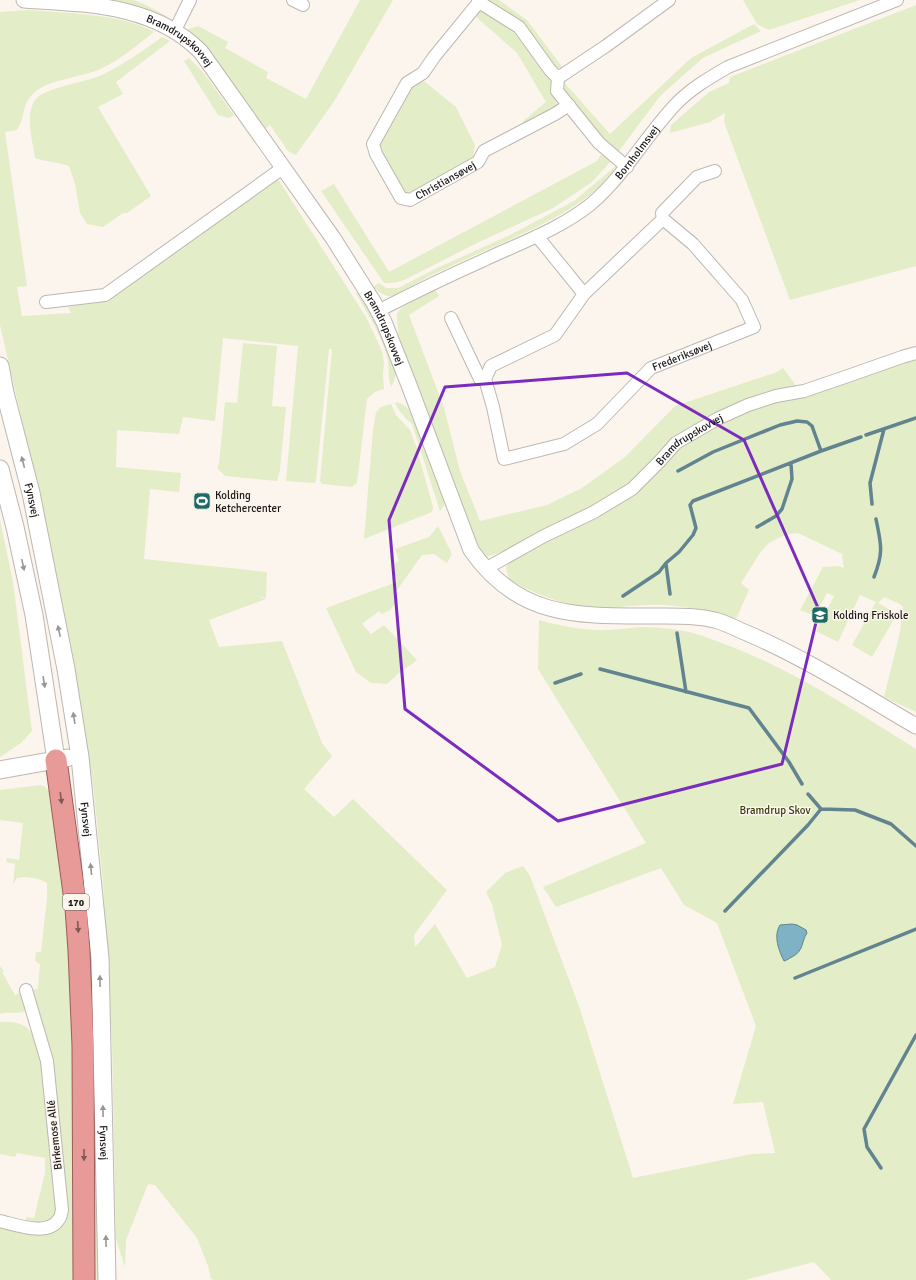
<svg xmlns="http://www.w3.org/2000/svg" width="916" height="1280" font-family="Signika,sans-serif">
<rect width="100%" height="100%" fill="#fcf5ee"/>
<path fill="#e3edc7" d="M94 0H134L144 4 170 18Z
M360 0H393L335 100 296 155 288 151 270 125 265 129 221 66 203 44 186 30 198 26 228 42 225 48 268 72 266 78 306 99Z
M484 0H499L527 20 563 68H556Z
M743 0H860L769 30 757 24Z
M916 5V266L790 300 724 122 725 113 710 122 670 133 671 125 709 92 729 83 730 77Z
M29 10C64 13 125 14 154 32 136 46 119 61 98 70 81 77 48 80 35 92 21 104 26 116 17 130L5 132 27 286 17 287 22 316 71 313 68 307 109 299 276 176 366 317 382 351 384 362 383 374 384 389 375 392 367 399 357 483 352 487 322 484 320 481 332 349H329L316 481 314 483 286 481 298 346 223 338 215 421 183 417 179 434 117 430 116 467 181 473 179 492 150 489 144 559 267 572 266 598 256 596 266 599 209 620 219 647 282 641 322 743 332 756 304 789 334 817 353 799 447 890 414 935 415 947 435 924 467 978 495 967 502 945 492 904 486 892 505 873 523 866 530 876 579 1006 633 1178 752 1154 775 1153 763 1102 733 1104 756 1026 717 923 684 905 661 868 556 907 543 887 646 843 538 669 539 620C560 626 580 630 602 630 615 630 628 628 641 627 653 627 666 628 678 630 694 632 712 639 727 645 795 671 855 711 916 749V1280H831L814 1262 745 1280H214L211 1279 208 1266 197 1238 155 1185 148 1184 126 1240 125 1267 116 1239 112 1041 103 882 93 784 73 668 51 547 0 325V12Z
M480 10 513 31 552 82 551 92 557 104V108L526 123 522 122 546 102 517 53 474 15Z
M754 24 761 31 703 58 660 96 619 151 600 137 563 90 562 80 610 134 691 58Z
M162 37 170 41 116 82 123 94 98 107 151 196 127 213H123L103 227 87 224 80 213 75 184 69 166C58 162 47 162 35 158 33 142 24 113 36 99 46 87 87 82 102 75 124 64 143 51 162 37Z
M189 58 203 72 234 115 229 118 218 115 184 61Z
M425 82 456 107 475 145 473 157 412 193 404 194 380 152 379 146 409 90 417 83Z
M602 153 612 160 592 182 553 208 479 242 404 280 393 283H384L321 191 334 184 389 272 597 161Z
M617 165 618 168C589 203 548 222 507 241 481 252 455 264 430 276 421 280 400 295 392 296 385 297 379 292 373 287L379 283 386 288H398L437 268 508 236 574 201Z
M434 288 439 296 409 315 444 408 460 471 480 521 547 505 582 488 625 457 675 406 777 372 783 368 797 387 695 425 631 483 599 506 560 523 504 551 486 557 479 551 398 334 397 314 400 309Z
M359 292 382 336 390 357 396 374 394 381 391 387C387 377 390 366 387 356 381 334 367 313 356 293Z
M243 343 277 346 272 406 286 407 280 470 277 481 225 476 217 468 219 464 225 402 237 403Z
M916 358V712L884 697 900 632 903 607 900 604 884 597 878 603 897 614 872 657 852 645 876 602 860 595 838 642 816 631 834 596 827 593 815 616 800 610 823 567 839 566 844 568 842 554 798 533 790 534 780 537 769 543 760 553 741 583 749 590 736 619C711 611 688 606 662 605 642 604 621 608 601 608 567 607 538 595 509 580L506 568 511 558 638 488 688 441 750 411 776 402Z
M395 402C404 403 409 409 413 416L445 499 444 506 440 511 412 424C404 417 398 411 395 402Z
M391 404 396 415 410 430 416 446 433 507 432 512 364 539 373 430 376 412 381 407Z
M0 520 13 582 32 731 21 743 0 757Z
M438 526 452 554 447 563 434 554 422 555 395 593 398 600 390 610 382 614 379 611 362 624 371 634 384 625 417 660 412 664 400 672 387 684 371 683 356 672 326 608 397 582 391 565 399 561 395 549 429 537Z
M41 785 45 787 53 794 63 860 72 985 78 1280H0V1226C17 1230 45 1241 59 1228 62 1225 65 1220 67 1217L56 1103 32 990 38 989 40 964 35 961 36 952H41L47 898V883C39 878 26 876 17 878L13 885 15 864 6 862 7 858 19 860 23 823 0 820V790Z
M70 790 93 949 100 1280H93Z
M0 966 4 971 2 972 15 995 21 992 26 1007 25 1011C17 1015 9 1011 0 1014Z
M0 1022C28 1020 34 1032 41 1056L58 1208C52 1226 43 1225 26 1222V1217L34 1218 45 1173V1158L17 1153 15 1157 0 1154Z"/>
<path fill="#7fb2c4" stroke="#618490" d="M792 924 797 925 806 930 807 933C801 942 804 951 792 957 789 958 788 960 784 961 779 951 773 936 780 925Z"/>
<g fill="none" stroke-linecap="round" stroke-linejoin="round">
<path stroke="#618490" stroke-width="3.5" d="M866 435 916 418
M678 471 713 452 780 425 797 421 807 422 812 426 821 451
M872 504 870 483 884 429
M757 527 776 516 782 509 792 479 791 464
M666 564 670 594
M874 577C884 552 881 544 876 519
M623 596 659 572 666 563 679 552 693 535 696 528 690 505 693 501 821 451 861 437
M677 633 686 692
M600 669 749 708 789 762 802 784
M555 683 581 674
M808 794 821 809
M725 911 808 825 821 809 855 810 891 824 916 846
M795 978 916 929
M881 1168 867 1147 864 1129 916 1035"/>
<defs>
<g id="minor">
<path d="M293 0 303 5"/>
<path d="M478 0 479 2 519 27 550 70 558 78"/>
<path id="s1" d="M479 2 434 57 423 73 407 83 373 144 376 154 401 198 410 200 478 162 484 151 555 114 569 105"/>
<path d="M175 30 190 0"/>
<path d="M558 78 606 46 669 0"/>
<path d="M558 78 557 91 599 143 627 167"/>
<path d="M663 219 662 213 697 177 715 171"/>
<path id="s2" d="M537 236 584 294 555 335 491 366 485 379 493 407 504 459 564 444 597 424 651 368 754 327 742 300 693 244 663 219 584 294"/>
<path d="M46 302 105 295 284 167"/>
<path id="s3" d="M378 311C413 293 448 276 484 260 520 243 560 229 591 204 624 176 645 137 675 105 690 89 709 78 728 67L897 0"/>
<path d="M451 318 480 379H485"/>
<path id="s4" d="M485 569 544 536 594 512 632 489 659 462 676 443 717 419 748 405 776 396 804 391 845 377 902 357 916 353"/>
<path d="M0 1221C17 1225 48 1237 59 1219 61 1217 61 1213 62 1210L47 1061 26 990"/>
</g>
<g id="tertiary">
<path id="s5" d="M24 0C86 4 154 4 201 52L333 238 374 303 384 322 409 385 471 550C518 618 577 616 652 616 672 616 699 615 718 621 728 624 739 630 749 634 807 659 861 694 916 726"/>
</g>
<g id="secondary">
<path id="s6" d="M0 366 5 393 31 493 66 669 80 757 100 958 107 1280"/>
<path d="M0 469 15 527 34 615 56 760"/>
<path d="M0 770 67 758"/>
</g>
<path id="trunk" d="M56 760 76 908 79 951 83 1046 84 1280"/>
</defs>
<use href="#minor" stroke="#beb7b1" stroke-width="14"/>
<use href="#tertiary" stroke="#beb7b1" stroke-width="17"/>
<use href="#secondary" stroke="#beb7b1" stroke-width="19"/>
<use href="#trunk" stroke="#9c5c5a" stroke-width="23"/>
<use href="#minor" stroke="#fff" stroke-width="12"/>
<use href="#tertiary" stroke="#fff" stroke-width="15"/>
<use href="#secondary" stroke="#fff" stroke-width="17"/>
<use href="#trunk" stroke="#e79a98" stroke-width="21"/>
</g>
<defs><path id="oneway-solid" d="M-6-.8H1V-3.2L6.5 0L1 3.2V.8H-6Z"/></defs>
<g fill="#989796">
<use href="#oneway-solid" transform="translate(23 462) rotate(-104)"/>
<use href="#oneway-solid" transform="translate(23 565) rotate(78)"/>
<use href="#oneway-solid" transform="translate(59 631) rotate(-102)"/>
<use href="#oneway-solid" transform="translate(44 682) rotate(81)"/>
<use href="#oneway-solid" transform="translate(74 718) rotate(-99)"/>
<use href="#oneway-solid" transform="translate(91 869) rotate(-96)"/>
<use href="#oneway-solid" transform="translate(100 981) rotate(-91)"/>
<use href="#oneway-solid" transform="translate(103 1111) rotate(-91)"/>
<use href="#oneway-solid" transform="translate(106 1241) rotate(-91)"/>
</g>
<g fill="#815957">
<use href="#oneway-solid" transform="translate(61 798) rotate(82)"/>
<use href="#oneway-solid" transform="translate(78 927) rotate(87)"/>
<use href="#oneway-solid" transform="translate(84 1155) rotate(90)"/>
</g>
<path fill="none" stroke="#7b2cbf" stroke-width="3" stroke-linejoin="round" d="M627 373 744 440 819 610 782 764 558 821 405 709 389 520 445 387Z"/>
<defs>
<symbol id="stadium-square" viewBox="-11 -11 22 22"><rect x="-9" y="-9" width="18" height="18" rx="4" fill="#1e6964" stroke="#fcf5ee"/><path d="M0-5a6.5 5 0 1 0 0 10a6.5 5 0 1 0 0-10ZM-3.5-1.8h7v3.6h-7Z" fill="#fff"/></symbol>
<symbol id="school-square" viewBox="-11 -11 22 22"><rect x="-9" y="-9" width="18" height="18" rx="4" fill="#1e6964" stroke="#fcf5ee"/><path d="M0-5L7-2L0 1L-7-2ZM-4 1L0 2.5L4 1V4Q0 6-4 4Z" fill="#fff"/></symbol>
</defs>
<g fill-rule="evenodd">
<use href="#stadium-square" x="192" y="491" width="20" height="20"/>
<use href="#school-square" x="810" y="605" width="20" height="20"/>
</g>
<g text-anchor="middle" stroke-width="3" stroke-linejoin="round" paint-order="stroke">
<rect fill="#fcf5ee" stroke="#5e5a57" stroke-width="1" x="63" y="894" width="26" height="16" rx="3"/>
<g font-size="10" font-weight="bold" fill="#1b1816">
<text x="76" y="906">170</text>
</g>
<g font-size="11" fill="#1b1816" stroke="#fcf5ee">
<text dy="4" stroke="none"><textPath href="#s5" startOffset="165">Bramdrupskovvej</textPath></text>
<text dy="4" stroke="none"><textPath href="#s3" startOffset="308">Bornholmsvej</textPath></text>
<text dy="4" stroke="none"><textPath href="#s1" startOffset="290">Christiansøvej</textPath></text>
<text dy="4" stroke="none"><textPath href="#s5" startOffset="521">Bramdrupskovvej</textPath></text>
<text dy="4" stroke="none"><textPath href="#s2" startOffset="504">Frederiksøvej</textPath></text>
<text dy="4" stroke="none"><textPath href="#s4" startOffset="244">Bramdrupskovvej</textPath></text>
<text dy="4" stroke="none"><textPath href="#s6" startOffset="138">Fynsvej</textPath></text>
<text dy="4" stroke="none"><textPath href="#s6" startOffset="462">Fynsvej</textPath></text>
<text transform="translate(54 1135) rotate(-96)" y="4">Birkemose Allé</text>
<text dy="4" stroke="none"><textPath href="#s6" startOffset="786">Fynsvej</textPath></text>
</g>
<g font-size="11" fill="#1b1816" stroke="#fcf5ee" text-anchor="start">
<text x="215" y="499">Kolding<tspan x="215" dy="13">Ketchercenter</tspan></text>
<text x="833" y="619">Kolding Friskole</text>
</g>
<g font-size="11" fill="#343c09" stroke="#fcf5ee">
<text x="775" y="814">Bramdrup Skov</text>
</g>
</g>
</svg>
